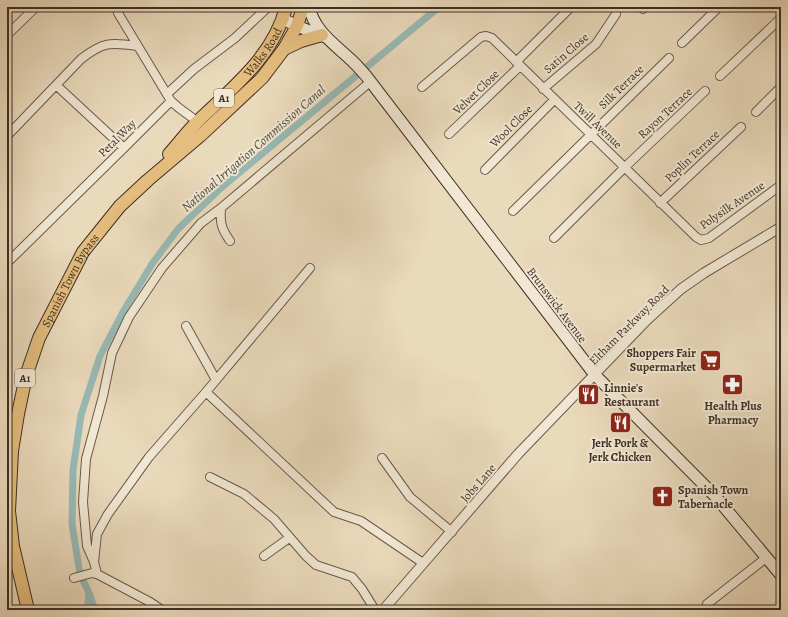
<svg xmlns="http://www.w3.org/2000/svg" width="788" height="617" font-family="Alegreya,serif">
<rect width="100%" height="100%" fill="#eadabc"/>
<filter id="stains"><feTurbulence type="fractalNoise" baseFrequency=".005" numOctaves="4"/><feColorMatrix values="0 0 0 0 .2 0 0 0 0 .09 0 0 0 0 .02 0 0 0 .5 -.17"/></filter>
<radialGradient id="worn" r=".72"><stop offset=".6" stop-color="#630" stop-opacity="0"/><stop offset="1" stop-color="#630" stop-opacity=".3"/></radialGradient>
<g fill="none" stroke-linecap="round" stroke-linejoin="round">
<path stroke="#98bab5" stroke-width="7" d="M87 610 89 595
M95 610 89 593 80 574 72 524 73 470 81 415 100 356 123 312 152 264 178 229 222 187 439 7"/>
<defs>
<path id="minor" d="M643 9 645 7
M118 13 171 101 179 108 198 122
M7 35 36 7
M682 43 719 7
M516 62 571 7
M720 76 781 18
M56 85 124 148
M422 87 481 37 486 36 492 38 696 237 701 240 709 238 781 185
M543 89 596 44 616 14
M167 94 194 69 235 38 268 7
M756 112 781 87
M449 134 520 66
M7 136 81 59C103 42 110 42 137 46
M485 170 554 100
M660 203 741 127
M221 208C220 223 221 228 230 241
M513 211 669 58
M554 238 624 168 705 91
M7 263 124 148 171 101
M186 326 216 380
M206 392 334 512 361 521 423 563
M382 458 410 497 452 532
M210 477 244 494 274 519 306 556 316 565 352 577 362 589 375 610
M264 556 289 538
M94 562 87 546 83 502 86 459 103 396 112 353 129 317 162 268 201 223 221 208 370 82
M97 574 94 562 97 534 108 514 149 457 206 392 310 268
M74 578 92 573 97 574 150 602 162 610
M705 610 707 604 766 558"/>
<path id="tertiary" d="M383 610 518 454 647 320 681 289 704 273 781 227"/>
<path id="secondary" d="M309 7C314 30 333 43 349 58 356 64 361 70 367 77L595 375 715 496 781 575
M283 19 297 26 325 37"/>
<g id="primary">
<path d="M284 49 301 41 322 35"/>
<path id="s1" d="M169 154C178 144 187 132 197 122 232 88 274 56 286 7"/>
<path id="s2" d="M28 610 13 546 9 511 12 451 18 414 26 376 39 338 83 252 120 206 148 180 200 136 262 78 284 49 297 26 303 7"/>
</g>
</defs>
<use href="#minor" stroke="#685a4b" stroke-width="10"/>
<use href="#tertiary" stroke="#685a4b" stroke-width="11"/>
<use href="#secondary" stroke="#3d2f25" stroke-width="13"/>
<use href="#primary" stroke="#3d2f25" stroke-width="14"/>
<use href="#minor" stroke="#f1e7d3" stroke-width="8"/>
<use href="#tertiary" stroke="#f1e7d3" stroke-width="9"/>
<use href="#secondary" stroke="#f1e7d3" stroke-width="11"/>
<use href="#primary" stroke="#e5bd7e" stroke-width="12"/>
</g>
<defs>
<symbol id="supermarket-square" viewBox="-11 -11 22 22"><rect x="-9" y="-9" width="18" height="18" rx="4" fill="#8f2418" stroke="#f1e7d3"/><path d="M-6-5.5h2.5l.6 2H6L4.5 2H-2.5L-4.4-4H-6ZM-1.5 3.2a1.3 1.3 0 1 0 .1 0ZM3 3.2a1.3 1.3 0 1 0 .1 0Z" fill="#fff"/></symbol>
<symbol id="pharmacy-square" viewBox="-11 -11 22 22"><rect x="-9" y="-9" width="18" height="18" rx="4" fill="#8f2418" stroke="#f1e7d3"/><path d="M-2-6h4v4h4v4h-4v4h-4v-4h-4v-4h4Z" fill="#fff"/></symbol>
<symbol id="restaurant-square" viewBox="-11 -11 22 22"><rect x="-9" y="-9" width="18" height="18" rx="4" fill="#8f2418" stroke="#f1e7d3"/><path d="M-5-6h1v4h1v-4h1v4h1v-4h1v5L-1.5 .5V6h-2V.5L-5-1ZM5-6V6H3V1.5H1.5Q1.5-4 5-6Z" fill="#fff"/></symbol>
<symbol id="church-square" viewBox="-11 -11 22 22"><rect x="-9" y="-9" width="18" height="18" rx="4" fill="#8f2418" stroke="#f1e7d3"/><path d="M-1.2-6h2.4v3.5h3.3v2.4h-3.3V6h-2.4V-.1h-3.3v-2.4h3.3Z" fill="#fff"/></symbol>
</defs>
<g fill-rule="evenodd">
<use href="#supermarket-square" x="698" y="348" width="25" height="25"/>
<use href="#pharmacy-square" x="720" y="372" width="25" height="25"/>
<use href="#restaurant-square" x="576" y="382" width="25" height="25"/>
<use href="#restaurant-square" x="608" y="410" width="25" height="25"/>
<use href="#church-square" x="650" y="484" width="25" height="25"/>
</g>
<g text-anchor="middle" stroke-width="4" stroke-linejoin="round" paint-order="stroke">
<g fill="#f1e7d3" stroke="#736659" stroke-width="1">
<rect x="214" y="89" width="20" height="18" rx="3"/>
<rect x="15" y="369" width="20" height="18" rx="3"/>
</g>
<g font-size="11" font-weight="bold" fill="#3d2f25">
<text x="224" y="102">A1</text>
<text x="25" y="382">A1</text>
</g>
<g font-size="12" fill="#3d2f25" stroke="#f1e7d3">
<text dy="4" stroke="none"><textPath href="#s1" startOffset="139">Walks Road</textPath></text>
<text transform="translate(566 53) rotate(-41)" y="4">Satin Close</text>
<text transform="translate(621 87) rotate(-44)" y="4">Silk Terrace</text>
<text transform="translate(476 92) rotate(-44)" y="4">Velvet Close</text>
<text transform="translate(665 113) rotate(-43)" y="4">Rayon Terrace</text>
<text transform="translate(598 125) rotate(44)" y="4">Twill Avenue</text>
<text transform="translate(511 126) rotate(-45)" y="4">Wool Close</text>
<text transform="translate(117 138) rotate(-45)" y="4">Petal Way</text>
<text transform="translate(692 156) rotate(-43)" y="4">Poplin Terrace</text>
<text transform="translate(732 205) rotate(-34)" y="4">Polysilk Avenue</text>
<text dy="4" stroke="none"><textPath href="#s2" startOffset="343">Spanish Town Bypass</textPath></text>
<text transform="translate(557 305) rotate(53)" y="4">Brunswick Avenue</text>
<text transform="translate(629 325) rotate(-45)" y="4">Eltham Parkway Road</text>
<text transform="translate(478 483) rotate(-49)" y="4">Jobs Lane</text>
</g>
<g font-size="12" font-weight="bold" fill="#3d2f25" stroke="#f1e7d3" text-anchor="start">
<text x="696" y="357" text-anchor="end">Shoppers Fair<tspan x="696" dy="14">Supermarket</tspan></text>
<text x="604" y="392">Linnie's<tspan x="604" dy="14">Restaurant</tspan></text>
<text x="733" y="410" text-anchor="middle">Health Plus<tspan x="733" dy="14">Pharmacy</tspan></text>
<text x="620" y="447" text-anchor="middle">Jerk Pork &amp;<tspan x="620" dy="14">Jerk Chicken</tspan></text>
<text x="678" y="494">Spanish Town<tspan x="678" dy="14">Tabernacle</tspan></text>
</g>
<g font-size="13" font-style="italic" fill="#4f4b42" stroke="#f1e7d3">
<text transform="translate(253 148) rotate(-41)" y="5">National Irrigation Commission Canal</text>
</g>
</g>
<rect width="788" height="617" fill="none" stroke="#eadabc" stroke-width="24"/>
<rect x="8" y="8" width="772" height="601" fill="none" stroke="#3d2f25" stroke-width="2"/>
<rect x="12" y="12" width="764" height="593" fill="none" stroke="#3d2f25"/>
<rect width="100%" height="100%" filter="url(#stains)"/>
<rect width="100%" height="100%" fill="url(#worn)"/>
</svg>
